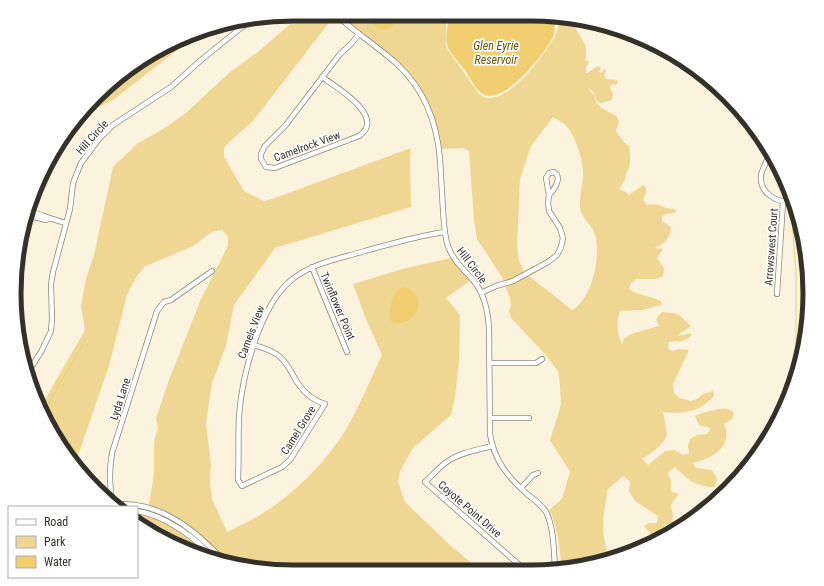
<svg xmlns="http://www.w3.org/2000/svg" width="824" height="586" font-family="'Roboto Condensed',sans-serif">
<rect width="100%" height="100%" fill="#fbf3dd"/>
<path fill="#efd693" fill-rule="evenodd" d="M294 14 335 15 253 121 225 146 224 149V157L244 191 264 201 272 199 411 148 410 159 411 207 275 248 234 305 226 346 212 383 206 424 211 464 210 482 212 499 227 532C236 527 246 523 255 518 291 498 329 460 349 424 361 402 371 378 382 355L366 319 353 284 406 268 451 258 470 281 446 298 460 315 459 361 455 397 451 415 413 448 400 471 398 482 405 502 451 546 480 570 275 571 221 563 170 543 137 523V507H115L111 503 125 501 149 505 154 473V442L158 428 156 419 169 380 201 299 228 246V237L222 230 212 232 193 246 144 267 137 276 127 295 109 366 75 464 40 408 85 330 81 306 86 279 94 255 113 167 137 144 168 126 187 112 229 73 259 51 295 20Z
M341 15 446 17V45L448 50 479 94C501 112 538 63 548 47 552 41 559 32 558 25 557 23 556 21 556 19H570L586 46V61L588 60 589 62 586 67V73H587L598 66 601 68 599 72 601 73 604 69 606 70 604 76 607 79 617 80 618 83 615 85 612 84 610 87C611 92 616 95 610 101L600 103 597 101 593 92 587 87 594 95 596 102 602 108 616 116 619 121 616 131 624 142 629 146C630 157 632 166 625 176V180L619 189 626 192 629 195 643 185 646 187V193L643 200 647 205C660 202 662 209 674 209L677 212C672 214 666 213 662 216V221L671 227C670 239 665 244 654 248L663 249 657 258 664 268 663 276 656 279H636L631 283 629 289C640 296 650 296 661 301L662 305 642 310 620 311C616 323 617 332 622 344L624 338 634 333 659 326 656 319 662 312C681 313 678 314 691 326L677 336 692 333 690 337 681 342 676 341 669 342 668 348 672 351 679 349 689 350 673 384 674 393 680 398 691 401 697 399 703 394 713 391 714 396C699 412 683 415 663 412 664 415 667 432 667 434 665 444 650 454 642 459L648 465 665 451 674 450 683 455 689 453 688 446 690 439 697 435 707 434 711 428 699 425 695 416C703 413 720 407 728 409 731 410 732 411 734 413L732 419 724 424C734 446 712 459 693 463L696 468 712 470 717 478 715 487C697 487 687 480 675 467L668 473 671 481V491L679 494C664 509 676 507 672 523L664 525V529L673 531 659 540 653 536 644 526 649 523H657L658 516 635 501 629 491 630 481 623 476 607 490C607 498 605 505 604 513 601 528 604 543 609 557L568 570H561C561 553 557 523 549 510L562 499 570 472 550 440 561 405 560 386 558 371 546 355 511 318 509 311 511 306 510 298 502 277 477 239 474 220 469 151 463 148 442 149C436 116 425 87 400 63 381 45 360 32 341 15ZM553 117C558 120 565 124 568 128 577 141 584 162 583 177 582 187 579 198 580 208 581 218 592 225 595 234 601 256 593 298 572 310L524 272 519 261 517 246 520 179 531 146Z
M184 40 176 51 113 100 85 114 72 127 83 109 138 61Z"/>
<path fill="#f1cf71" d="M368 15 400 16H401L393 26 385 30C375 29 371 24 368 15Z
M449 17 554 19C555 24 555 29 554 34 548 51 505 104 485 95 475 91 470 77 464 69 459 62 449 53 447 44 445 36 448 25 449 17Z
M403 287C433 294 414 332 391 321 388 312 392 290 403 287Z"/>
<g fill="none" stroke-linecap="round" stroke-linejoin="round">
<path stroke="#f1cf71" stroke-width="1" d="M789 189 790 192
M791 211 796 271V376
M45 416C53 387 73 366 85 340"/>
<defs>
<path id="minor" d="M336 15C355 32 378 47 397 64 424 89 437 123 440 159 441 176 442 193 443 210 444 222 444 235 448 246 453 260 463 269 473 280 484 293 488 311 489 328L490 434C494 460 507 476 526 493 533 499 541 504 546 512 554 527 554 553 555 570
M322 77C336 87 387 117 359 136L275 168 266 167 261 159V154L265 146 285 126 340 54 351 44 359 34
M771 151C768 159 763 167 761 175 759 193 778 205 794 200
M29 211C42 215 53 220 66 223
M27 215 46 220 49 219
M312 267 347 352
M481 293 496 286 513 281 548 262 557 255 561 247 563 238 560 228 549 211 548 203 549 195C554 190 560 181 557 175L554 172 549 173 546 178 549 195
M777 294 783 202
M254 345C263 348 273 350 280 357 286 362 289 368 293 375 300 389 309 399 325 404L290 460 282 467 242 486 238 480C239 458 238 437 239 416 242 376 259 309 289 282 310 263 339 259 365 251 391 244 417 236 444 232
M490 363H536L542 359
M28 372 41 352 51 331 52 319 51 284 53 272 70 209 73 183 81 163 99 139 113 125 171 87 201 60 252 19
M490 418H529
M492 446C478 450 461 452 448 461 439 467 433 475 425 482L525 570
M521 488 533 475 538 473
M113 505C109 487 109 471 112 453L157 311 164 302 171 300 212 271
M113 505C160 499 197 532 226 563
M137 511C165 515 198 539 216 561"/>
</defs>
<use href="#minor" stroke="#8d8672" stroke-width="6"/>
<use href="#minor" stroke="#fff" stroke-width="4.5"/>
</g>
<g text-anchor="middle" stroke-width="3.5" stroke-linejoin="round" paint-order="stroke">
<g font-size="11" fill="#343129" stroke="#fff">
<text transform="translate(92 137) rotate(-48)" y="4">Hill Circle</text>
<text transform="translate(307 146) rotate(-20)" y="4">Camelrock View</text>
<text transform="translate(771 247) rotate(-86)" y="4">Arrowswest Court</text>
<text transform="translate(472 265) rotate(53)" y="4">Hill Circle</text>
<text transform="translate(338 306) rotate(67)" y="4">Twinflower Point</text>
<text transform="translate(251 332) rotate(-69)" y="4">Camels View</text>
<text transform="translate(120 399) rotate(-72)" y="4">Lyda Lane</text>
<text transform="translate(298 430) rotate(-58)" y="4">Camel Grove</text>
<text transform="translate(470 509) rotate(41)" y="4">Coyote Point Drive</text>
</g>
<g font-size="12" font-style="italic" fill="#695306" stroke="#fff">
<text x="496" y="50">Glen Eyrie<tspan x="496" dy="14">Reservoir</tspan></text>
</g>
</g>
<path d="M0 0H824V586H0ZM293 21H531A272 272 0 0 1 803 293V293A272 272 0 0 1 531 565H293A272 272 0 0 1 21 293V293A272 272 0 0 1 293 21Z" fill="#fff" fill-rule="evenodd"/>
<path fill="none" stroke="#343129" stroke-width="5" d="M293 21H531A272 272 0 0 1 803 293V293A272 272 0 0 1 531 565H293A272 272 0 0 1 21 293V293A272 272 0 0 1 293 21Z"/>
<rect x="8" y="506" width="130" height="72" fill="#ffffff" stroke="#aeada9"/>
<rect x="16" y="519" width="20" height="6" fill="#ffffff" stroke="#aeada9"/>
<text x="44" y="526" font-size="12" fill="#343129">Road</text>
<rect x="16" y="536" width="20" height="12" fill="#efd693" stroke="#aeada9"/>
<text x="44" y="546" font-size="12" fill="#343129">Park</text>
<rect x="16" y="556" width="20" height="12" fill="#f1cf71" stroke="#aeada9"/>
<text x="44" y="566" font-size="12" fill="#343129">Water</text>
</svg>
